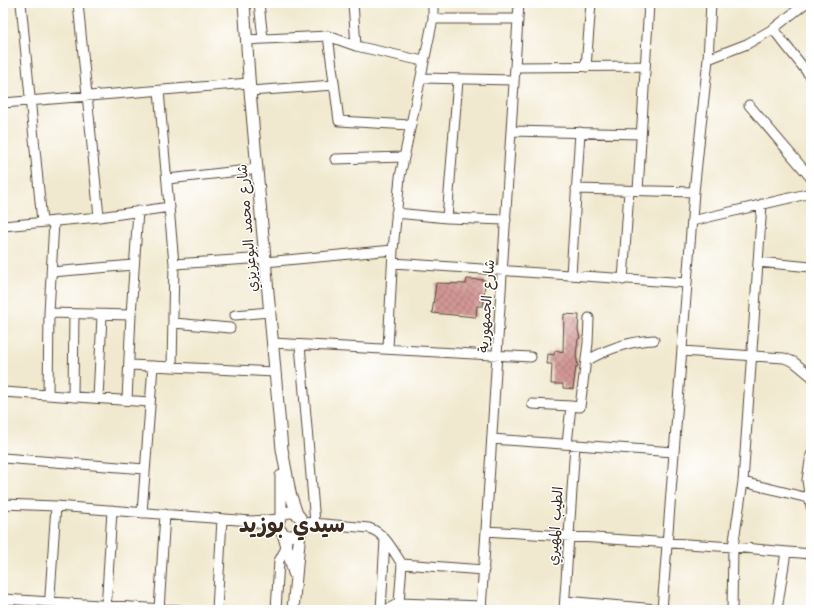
<svg xmlns="http://www.w3.org/2000/svg" width="814" height="613" font-family="'Architects Daughter','Playpen Sans Arabic',sans-serif">
<defs>
<pattern id="building-cross-hatch" width="8" height="8" patternUnits="userSpaceOnUse"><rect width="8" height="8" fill="#d29895"/><path d="M0 0l8 8M0 8l8-8" fill="none" stroke="#ac7c79"/></pattern>
</defs>
<rect width="100%" height="100%" fill="#fff"/>
<filter id="ink" filterUnits="userSpaceOnUse"><feTurbulence type="fractalNoise" baseFrequency=".025" numOctaves="2"/><feDisplacementMap in="SourceGraphic" scale="8" xChannelSelector="R" yChannelSelector="G"/><feConvolveMatrix kernelMatrix="1 2 1 2 8 2 1 2 1" color-interpolation-filters="sRGB"/></filter>
<filter id="wash" filterUnits="userSpaceOnUse"><feTurbulence type="fractalNoise" baseFrequency=".012" numOctaves="4" result="noise"/><feDisplacementMap in="SourceGraphic" scale="16" xChannelSelector="R" yChannelSelector="G"/><feGaussianBlur stdDeviation="0.9" result="paint"/><feColorMatrix in="noise" values="0 0 0 0 0 0 0 0 0 0 0 0 0 0 0 0 0 1.4 0 .05"/><feComposite in="paint" operator="in"/></filter>
<g filter="url(#wash)">
<rect width="100%" height="100%" fill="#f1e9cf"/>
<g id="blocks">
<path fill="url(#building-cross-hatch)" d="M467 279 485 280 484 301 483 306H477L476 317 432 313 436 283 466 284Z
M564 314 579 315 578 330 580 338 578 339 576 355 578 366 576 367 573 389 563 388V384H551L552 364H547L548 354 554 355 555 350 563 352Z"/>
</g>
</g>
<g filter="url(#ink)">
<use href="#blocks" fill-opacity="0" stroke="#564739" stroke-width="1"/>
<g fill="none" stroke-linecap="round" stroke-linejoin="round">
<defs>
<path id="minor" d="M21 3 42 222
M78 3 99 217
M259 3 263 39
M353 3 356 46
M433 19H518
M773 29 811 77
M328 36 339 121 410 125
M246 40 328 36 356 46 423 61
M708 59 747 44 773 29 806 3
M515 67 645 66
M586 67 591 3
M421 78 514 80
M159 91 174 264 172 367
M250 91 334 85
M3 103 249 83
M749 105 811 178
M511 131 641 134
M335 159 404 157
M168 179 257 169
M576 189 694 192
M638 191 649 3
M396 213 447 218 506 220
M447 218 458 80
M692 221 811 193
M3 226 99 217 170 207
M265 262 393 250
M758 262 811 267
M393 263 687 283
M174 264 265 258
M52 272 133 265
M571 275 580 132
M623 280 629 191
M49 313 131 315
M235 315 270 312
M174 323 230 328
M272 343 531 357
M300 345 315 523
M388 348 393 250 400 177 433 19V3
M682 351 784 358 794 362 811 376
M586 361C607 349 629 341 654 340
M130 365 275 372
M3 392 150 402
M48 395 49 313 54 221
M73 397 74 314
M98 398 102 316
M127 400 131 315 138 211
M532 404 571 406
M492 439 674 452
M567 444 571 406 580 407 588 343 589 318
M811 455 807 480 811 507
M3 458 145 469
M743 482 808 498
M3 504 56 506 251 521 280 519
M142 513 153 366
M302 522 369 528C385 533 393 551 402 564L484 570
M258 523 280 528
M486 531 733 547 811 554
M3 599 180 610
M565 601 667 610
M399 603 402 564
M49 610 56 506
M106 610 112 510
M159 610 165 514
M217 610 222 519
M276 610 279 561 287 546
M381 610 385 539
M386 610 399 603 482 606
M481 610 519 3
M564 610 575 445
M662 610 694 192 708 59 711 3
M732 610 733 547 743 482 762 204
M777 610 786 552"/>
<path id="major" d="M244 3 250 91 282 449 290 493 297 514
M278 524a12 12 0 1 1 24 0a12 12 0 1 1-24 0Z
M281 517V476
M283 533 294 573
M293 610 300 531"/>
</defs>
<use href="#minor" stroke="#564739" stroke-width="11"/>
<use href="#major" stroke="#564739" stroke-width="13"/>
<use href="#minor" stroke="#fff" stroke-width="9"/>
<use href="#major" stroke="#fff" stroke-width="11"/>
</g>
</g>
<g text-anchor="middle" stroke-width="3" stroke-linejoin="round" paint-order="stroke">
<g font-size="14" fill="#3b2a1e" stroke="#fff">
<text transform="translate(247 228) rotate(-95)" y="5">شارع محمد البوعزيزي</text>
<text transform="translate(486 306) rotate(-86)" y="5">شارع الجمهورية</text>
<text transform="translate(555 526) rotate(-86)" y="5">الطيب المهيري</text>
</g>
<g font-size="22" font-weight="bold" fill="#3b2a1e" stroke="#fff">
<text x="292" y="532">سيدي بوزيد</text>
</g>
</g>
<rect width="814" height="613" fill="none" stroke="#fff" stroke-width="16"/>
</svg>
